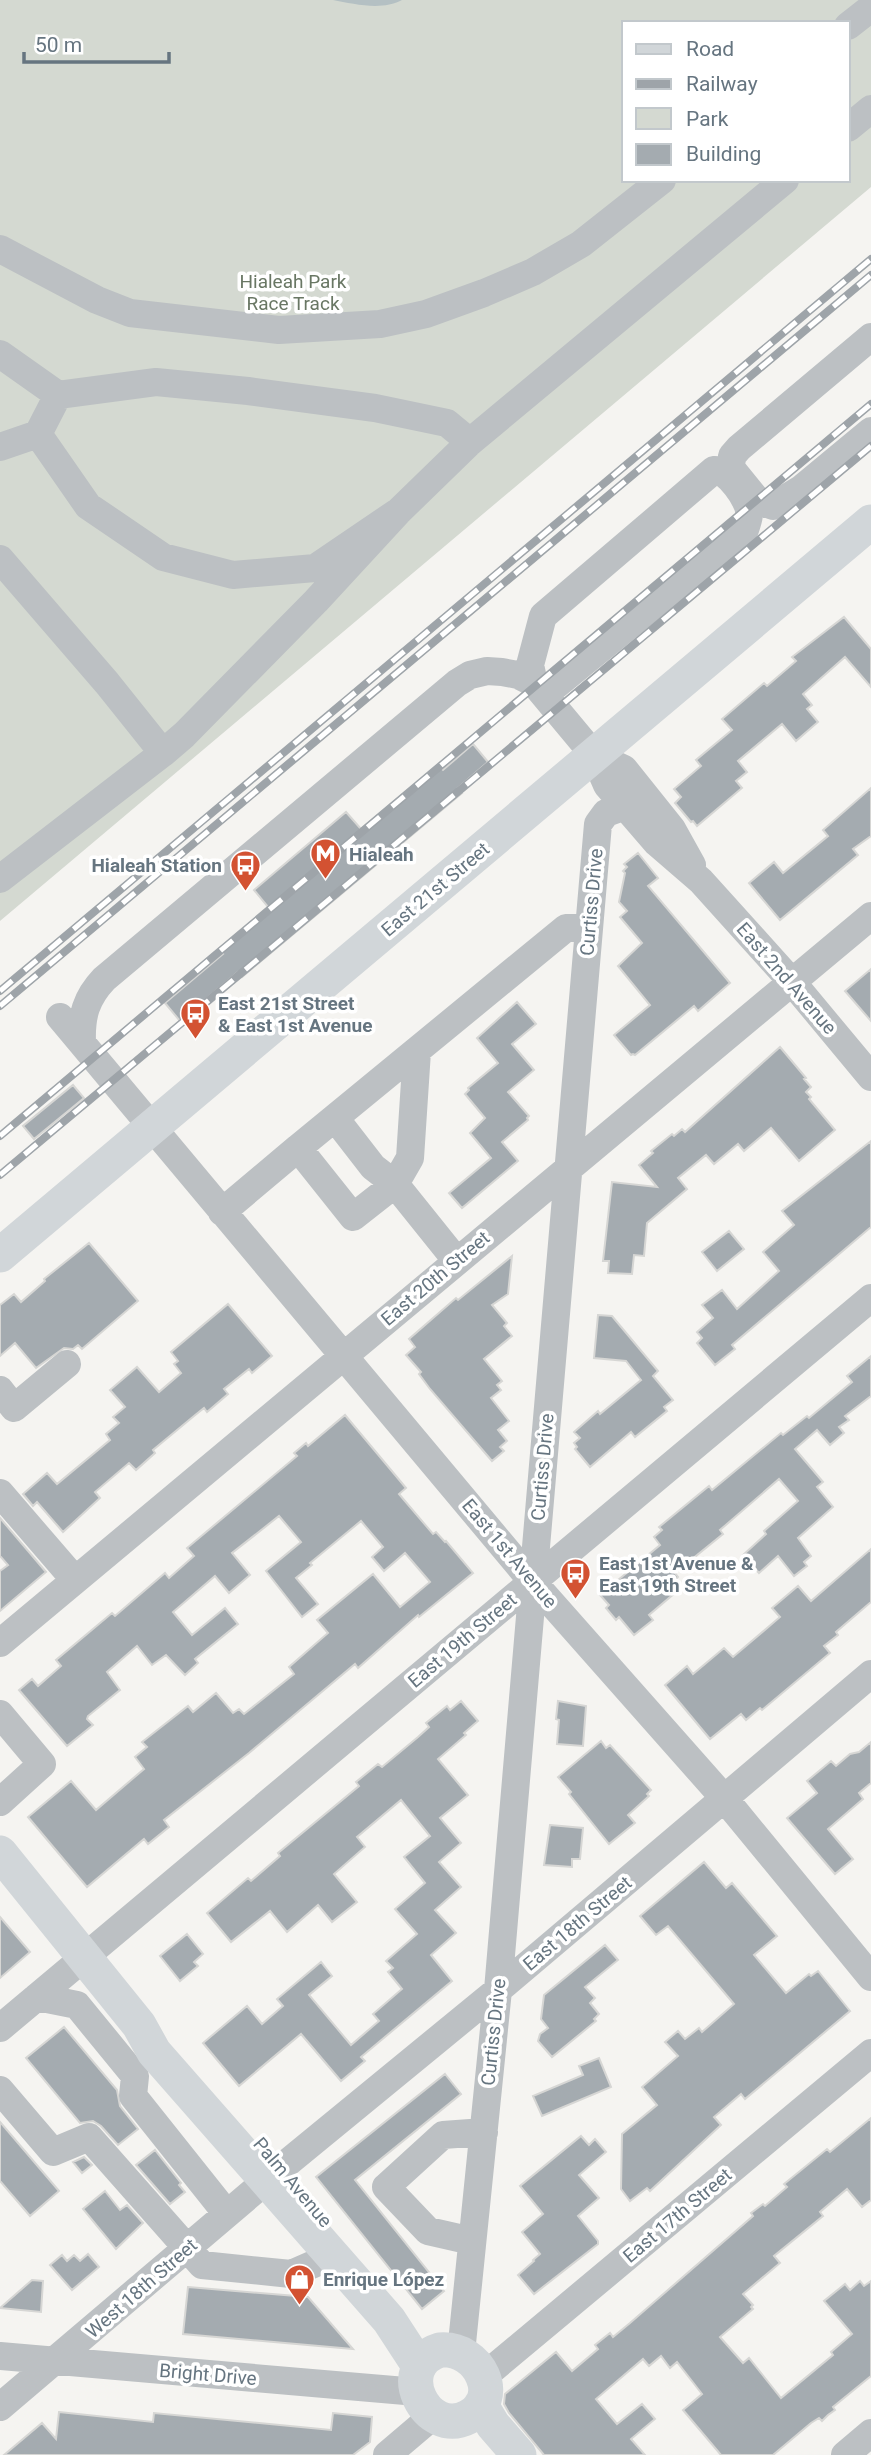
<svg xmlns="http://www.w3.org/2000/svg" width="871" height="2455" font-family="Roboto,sans-serif">
<rect width="100%" height="100%" fill="#f5f4f1"/>
<path fill="#d4d9d1" fill-rule="evenodd" d="M0 0H871V187L0 921ZM624 23H848V180H624Z"/>
<path fill="#b4c0c3" d="M333 0H402C382 11 354 4 333 0Z"/>
<path fill="#a4abb0" stroke="#d6d6d4" stroke-width="2" d="M844 617 871 649V687L845 657 803 694 812 705 807 709 818 722 796 741 782 724 738 761 747 772 736 781 742 788 697 826 693 821 691 822 675 803 681 797 674 789 701 766 696 760 732 730 722 719 764 683 767 686 796 661 792 657Z
M473 744 488 762 458 788 462 793 242 977 238 972 180 1021 165 1003 223 954 219 950 269 908 254 890 346 812 361 829 438 765 443 770Z
M871 788V836L853 849 858 855 780 920 749 883 774 862 783 873 828 836 823 830Z
M638 853 658 878 648 886 730 983 698 1011 694 1006 635 1055 633 1054 631 1055 614 1035 650 1005 618 966 642 943 620 917 627 911 619 902 625 873 623 871 627 867 624 864Z
M871 969V1021L845 991Z
M517 1002 536 1024 512 1044 534 1070 508 1092 529 1116 527 1118 528 1120 502 1142 518 1161 462 1208 449 1193 491 1158 470 1133 485 1118 465 1094 469 1090 468 1088 498 1063 477 1038Z
M780 1047 806 1078 804 1079 811 1087 806 1092 811 1097 809 1099 835 1130 799 1161 771 1128 744 1151 738 1144 714 1164 706 1155 678 1178 687 1189 647 1223 644 1256 634 1255 632 1274 608 1273 609 1261H603L612 1182 657 1187 639 1165 653 1153 651 1151 672 1134 674 1136 682 1129 685 1132Z
M73 1085 84 1098 34 1139 23 1126Z
M871 1141V1227L732 1345 735 1349 715 1365 697 1343 702 1338 697 1332 713 1318 702 1305 722 1290 737 1309 779 1271 763 1252 794 1225 782 1211Z
M729 1231 744 1249 717 1271 702 1252Z
M89 1243 138 1301 82 1349 78 1345 73 1349 64 1348 36 1368 15 1343 0 1356V1305L14 1294 21 1302 45 1281 44 1279Z
M512 1256 508 1294 492 1305 507 1323 504 1326 512 1336 484 1359 502 1381 497 1385 501 1390 491 1398 509 1421 498 1430 507 1441 500 1447 504 1451 492 1461 430 1389 419 1374 421 1372 406 1355 415 1347 409 1339 456 1298 458 1300Z
M228 1304 272 1356 252 1373 249 1369 224 1389 228 1394 207 1412 204 1408 194 1416 153 1450 155 1453 136 1470 129 1463 95 1492 100 1498 63 1532 37 1502 33 1506 23 1494 47 1473 57 1484 110 1440 106 1434 119 1423 113 1417 125 1407 110 1390 137 1367 159 1392 181 1373 174 1364 178 1361 171 1352Z
M598 1315 612 1316 658 1371 653 1376 673 1400 664 1407 667 1411 635 1437 631 1432 590 1467 575 1449 577 1447 574 1443 580 1438 574 1432 598 1411 600 1414 641 1380 626 1361 594 1358Z
M871 1356V1396L845 1416 849 1420 839 1427 844 1433 830 1445 817 1430 795 1449 823 1482 817 1487 833 1507 798 1538 811 1556 804 1562 807 1566 794 1576 778 1556 759 1573 743 1555 766 1534 764 1531 798 1501 779 1479 720 1530 723 1534 675 1573 678 1577 676 1579 682 1587 649 1615 653 1620 634 1635 619 1617 616 1620 606 1608 609 1605 600 1595 660 1545 654 1537 662 1530 659 1527 709 1486 712 1490 781 1433 783 1435 807 1416 809 1418 852 1382 847 1376Z
M345 1415 406 1488 399 1494 433 1534 436 1532 445 1542 446 1541 473 1573 419 1617 418 1615 358 1668 355 1664 249 1753 164 1820 169 1827 148 1844 144 1839 87 1887 28 1817 71 1781 96 1810 144 1769 135 1757 147 1747 142 1742 188 1706 193 1712 216 1693 233 1713 239 1709 244 1714 294 1674 289 1667 328 1633 317 1620 373 1574 400 1607 430 1582 405 1553 384 1571 372 1557 383 1547 361 1521 310 1563 312 1565 296 1578 318 1604 302 1617 266 1571 301 1542 279 1516 232 1553 250 1575 229 1593 215 1576 173 1612 192 1635 225 1608 238 1624 195 1659 198 1663 185 1675 166 1655 152 1665 137 1646 107 1672 120 1690 88 1716 87 1719 93 1725 67 1746 19 1690 32 1679 38 1686 61 1666 56 1660 112 1613 115 1616 165 1573 169 1578 194 1556 187 1548 297 1456 294 1453 306 1443 308 1446Z
M0 1518 46 1572 0 1611V1571L8 1565 0 1556Z
M871 1549V1602L836 1632 838 1635 824 1646 830 1653 762 1710 760 1708 746 1720 741 1714 710 1739 665 1685 687 1666 693 1674 724 1648 733 1657 780 1617 772 1608 798 1586 811 1601Z
M461 1701 478 1721 464 1733 466 1735 438 1759 468 1795 440 1818 461 1843 439 1862 461 1887 435 1910 456 1933 431 1955 452 1981 361 2057 365 2061 341 2081 301 2034 239 2086 203 2043 247 2006 262 2024 283 2006 277 1999 321 1962 332 1976 309 1995 351 2045 379 2021 373 2014 402 1989 388 1972 393 1968 386 1961 417 1934 395 1909 425 1883 404 1857 430 1836 401 1800 357 1837 365 1847 334 1874 357 1902 332 1922 318 1905 287 1932 270 1911 231 1942 207 1913 248 1878 251 1881 280 1856 278 1853 359 1786 356 1782 378 1764 382 1767 418 1737 429 1727 426 1723 447 1706 450 1710Z
M558 1701 586 1706 583 1746 557 1744 559 1720 556 1719Z
M601 1741 606 1748 610 1745 651 1790 647 1794 649 1796 628 1815 635 1823 609 1844 569 1794 571 1792 558 1777Z
M871 1742V1783L859 1793 863 1799 828 1829 853 1859 835 1874 787 1818 817 1793 807 1781 831 1761 836 1766 850 1754 859 1752Z
M550 1825 583 1828 580 1859H572V1867L544 1865Z
M704 1862 726 1888 732 1883 777 1936 754 1955 786 1993 809 1974 811 1976 818 1971 850 2011 745 2099 741 2094 714 2117 721 2125 650 2191 647 2188 630 2201 621 2189 622 2134 657 2105 642 2087 678 2056 665 2042 678 2031 685 2039 699 2028 702 2032 734 2004 668 1926 656 1935 640 1916Z
M0 1917 30 1952 0 1978Z
M187 1934 203 1954 194 1962 198 1966 180 1981 160 1956Z
M605 1945 618 1960 585 1987 595 1998 590 2003 599 2014 594 2019 596 2021 552 2057 538 2041 540 2034 548 2028 541 2019 544 1995Z
M64 2027 117 2090 120 2106 138 2129 118 2145 101 2126 93 2121 80 2123 26 2058Z
M599 2058 611 2087 542 2116 533 2096 583 2075 579 2066Z
M445 2074 461 2094 355 2180 444 2291 422 2309 316 2177Z
M871 2118V2200L862 2207 847 2189 820 2212 823 2216 774 2256 780 2263 743 2294 753 2305 751 2307 753 2309 720 2337 743 2363 749 2358 781 2398 833 2355 831 2352 852 2334 824 2301 845 2284 850 2290 860 2281 864 2286 871 2281V2376L833 2407 835 2410 828 2415 822 2421 819 2418 811 2423 773 2455H721L683 2410 702 2394 677 2362 670 2368 661 2356 649 2366 643 2359 596 2399 617 2424 642 2404 655 2419 631 2439 645 2455H544L509 2413 504 2404 505 2394 556 2352 572 2371 598 2349 595 2345 610 2333 613 2337 630 2323 753 2216 751 2213 763 2204 765 2206 787 2187 784 2184 827 2149 830 2152Z
M0 2122 59 2191 30 2216 0 2181Z
M581 2136 589 2145 595 2139 606 2152 579 2175 599 2198 578 2216 598 2241V2244L534 2294 518 2275 534 2261 533 2260 540 2254 522 2232 543 2214 520 2186Z
M155 2150 181 2183 179 2185 185 2192 170 2204 136 2165Z
M84 2157 92 2165 82 2173 73 2162Z
M105 2191 120 2210 127 2205 143 2223 116 2249 83 2209Z
M88 2254 99 2267 72 2290 50 2265 62 2255 67 2261 74 2255 80 2261Z
M32 2280 43 2281 41 2312 0 2308Z
M188 2287 308 2297 353 2349 183 2334Z
M59 2412 153 2422 154 2413 331 2430 333 2413 372 2417 370 2442 353 2455H4L42 2423 56 2439Z"/>
<g fill="none" stroke-linecap="round" stroke-linejoin="round">
<path stroke="#bcc0c3" stroke-width="28" d="M848 26 871 8
M848 128 871 109
M0 249 97 300 130 313 279 330 380 324 426 314 484 293 533 272 581 244 662 180
M871 337 739 448 732 456 731 468 757 500 773 506 801 489 871 431
M0 354 58 395
M0 447 38 434
M399 511 315 568 233 575 163 557 88 506 38 434 58 395 156 382 248 391 375 408 447 423 470 442
M0 559 107 683 163 753 0 879
M534 683 530 665 543 616 714 470C727 469 749 500 749 512 750 517 746 525 745 530L544 695
M163 753 184 735 316 601 399 511 470 442 785 180
M594 755 624 769 672 829 692 865
M60 1017 532 1581 724 1798 871 1977
M82 1042C81 1016 86 998 104 979L457 683 470 675 487 671 502 672 518 675 534 683 594 755 607 785 657 843 701 881 792 982 871 1077
M335 1118 373 1167 395 1184 410 1158 417 1051
M298 1148 566 928 589 927
M222 1212 298 1148 353 1217 395 1184 456 1260
M0 1390 14 1408 67 1364
M0 1493 75 1580
M0 1643 871 916
M0 1714 42 1764 0 1802
M37 1997 77 2005 135 2076 133 2096 227 2214
M0 2028 871 1298
M0 2090 53 2152 89 2137 202 2265 291 2274 332 2256
M472 2241 428 2231 386 2187 443 2135 484 2132
M461 2353 498 1990 598 824 606 813 625 806
M0 2356 417 2392
M483 2377 871 2053
M0 2407 281 2168 498 1990 871 1674
M387 2455 434 2415
M845 2455 871 2433"/>
<path stroke="#d1d6d9" stroke-width="35" d="M0 1255 871 522
M0 1853 139 2025 154 2052 389 2320 419 2366
M440 2350C480 2347 504 2399 468 2417 426 2439 390 2366 440 2350Z
M481 2405 493 2425 519 2455"/>
<defs>
<path id="rail" d="M0 991 871 259
M0 1006 871 275
M0 1136 871 404
M0 1175 871 446"/>
</defs>
<use href="#rail" stroke="#9ea4a9" stroke-width="8"/>
<use href="#rail" stroke="#fff" stroke-width="5" stroke-dasharray="16" stroke-linecap="butt"/>
</g>
<defs>
<symbol id="metro-pin" viewBox="-11 -11 22 30"><path d="M0 17L-7.5 6A9.5 9.5 0 1 1 7.5 6Z" fill="#d35232" stroke="#fff"/><path d="M-5.5 5V-5H-3L0 0L3-5H5.5V5H3V-.5L0 4L-3-.5V5Z" fill="#fff"/></symbol>
<symbol id="bus-pin" viewBox="-11 -11 22 30"><path d="M0 17L-7.5 6A9.5 9.5 0 1 1 7.5 6Z" fill="#d35232" stroke="#fff"/><path d="M-5-6H5V4H4V6H2V4H-2V6H-4V4H-5ZM-3.5-4V0h7V-4ZM-3.5 1.2v1.5H-2V1.2ZM2 1.2v1.5H3.5V1.2Z" fill="#fff"/></symbol>
<symbol id="shop-pin" viewBox="-11 -11 22 30"><path d="M0 17L-7.5 6A9.5 9.5 0 1 1 7.5 6Z" fill="#d35232" stroke="#fff"/><path d="M-5-2.5h2.3a2.7 3.5 0 0 1 5.4 0H5L5.5 6h-11ZM-1.5-2.5h3a1.5 2.3 0 0 0-3 0Z" fill="#fff"/></symbol>
</defs>
<g fill-rule="evenodd">
<use href="#metro-pin" x="308" y="836" width="35" height="47"/>
<use href="#bus-pin" x="228" y="848" width="35" height="47"/>
<use href="#bus-pin" x="178" y="996" width="35" height="47"/>
<use href="#bus-pin" x="558" y="1556" width="35" height="47"/>
<use href="#shop-pin" x="282" y="2262" width="35" height="47"/>
</g>
<g text-anchor="middle" stroke-width="7" stroke-linejoin="round" paint-order="stroke">
<g font-size="19" fill="#697764" stroke="#fff">
<text x="293" y="288">Hialeah Park<tspan x="293" dy="22">Race Track</tspan></text>
</g>
<g font-size="19" font-weight="bold" fill="#667580" stroke="#fff" text-anchor="start">
<text x="349" y="861">Hialeah</text>
<text x="222" y="872" text-anchor="end">Hialeah Station</text>
<text x="218" y="1010">East 21st Street<tspan x="218" dy="22">&amp; East 1st Avenue</tspan></text>
<text x="599" y="1570">East 1st Avenue &amp;<tspan x="599" dy="22">East 19th Street</tspan></text>
<text x="323" y="2286">Enrique López</text>
</g>
<g font-size="19" fill="#667580" stroke="#fff">
<text transform="translate(435 889) rotate(-40)" y="7">East 21st Street</text>
<text transform="translate(591 902) rotate(-85)" y="7">Curtiss Drive</text>
<text transform="translate(787 978) rotate(49)" y="7">East 2nd Avenue</text>
<text transform="translate(435 1278) rotate(-40)" y="7">East 20th Street</text>
<text transform="translate(542 1467) rotate(-85)" y="7">Curtiss Drive</text>
<text transform="translate(510 1553) rotate(50)" y="7">East 1st Avenue</text>
<text transform="translate(462 1640) rotate(-40)" y="7">East 19th Street</text>
<text transform="translate(577 1923) rotate(-40)" y="7">East 18th Street</text>
<text transform="translate(493 2032) rotate(-84)" y="7">Curtiss Drive</text>
<text transform="translate(293 2182) rotate(50)" y="7">Palm Avenue</text>
<text transform="translate(677 2215) rotate(-40)" y="7">East 17th Street</text>
<text transform="translate(141 2288) rotate(-41)" y="7">West 18th Street</text>
<text transform="translate(208 2374) rotate(5)" y="7">Bright Drive</text>
</g>
</g>
<rect x="622" y="21" width="228" height="161" fill="#ffffff" stroke="#c2c8cc" stroke-width="2"/>
<rect x="636" y="44" width="35" height="10" fill="#d1d6d9" stroke="#c2c8cc" stroke-width="2"/>
<text x="686" y="56" font-size="21" fill="#667580">Road</text>
<rect x="636" y="79" width="35" height="10" fill="#9ea4a9" stroke="#c2c8cc" stroke-width="2"/>
<text x="686" y="91" font-size="21" fill="#667580">Railway</text>
<rect x="636" y="108" width="35" height="21" fill="#d4d9d1" stroke="#c2c8cc" stroke-width="2"/>
<text x="686" y="126" font-size="21" fill="#667580">Park</text>
<rect x="636" y="144" width="35" height="21" fill="#a4abb0" stroke="#c2c8cc" stroke-width="2"/>
<text x="686" y="161" font-size="21" fill="#667580">Building</text>
<path d="M24 52v10h145v-10" fill="none" stroke="#667580" stroke-width="3.5"/>
<text x="35" y="52" font-size="21" fill="#667580" stroke="#ffffff" stroke-width="5" paint-order="stroke">50 m</text>
</svg>
